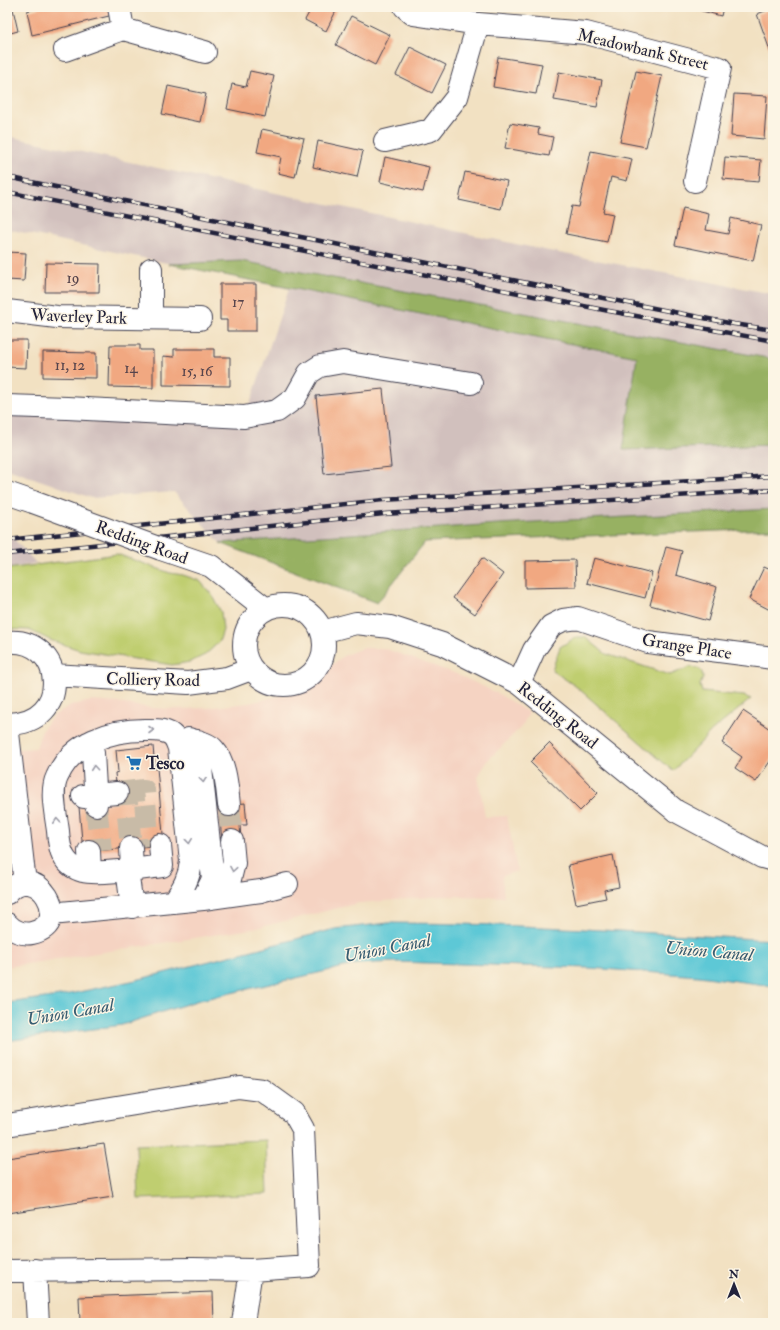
<svg xmlns="http://www.w3.org/2000/svg" width="780" height="1330" font-family="'IM FELL Double Pica',serif">
<rect width="100%" height="100%" fill="#fcf5e5"/>
<filter id="ink" filterUnits="userSpaceOnUse"><feTurbulence type="fractalNoise" baseFrequency=".025" numOctaves="2"/><feDisplacementMap in="SourceGraphic" scale="8" xChannelSelector="R" yChannelSelector="G"/><feConvolveMatrix kernelMatrix="1 2 1 2 8 2 1 2 1" color-interpolation-filters="sRGB"/></filter>
<filter id="wash" filterUnits="userSpaceOnUse"><feTurbulence type="fractalNoise" baseFrequency=".012" numOctaves="4" result="noise"/><feDisplacementMap in="SourceGraphic" scale="16" xChannelSelector="R" yChannelSelector="G"/><feGaussianBlur stdDeviation="0.9" result="paint"/><feColorMatrix in="noise" values="0 0 0 0 0 0 0 0 0 0 0 0 0 0 0 0 0 1.4 0 .05"/><feComposite in="paint" operator="in"/></filter>
<g filter="url(#wash)">
<rect width="100%" height="100%" fill="#f2e1c2"/>
<path fill="#f5d3c2" d="M363 648H383L454 673 497 693 529 713 522 726 487 761 478 777 485 817 507 816 517 871 502 876 504 897 444 896 359 903 252 929 7 967V750L36 748 42 730 53 716 71 705 92 701 118 703 152 708 177 709 206 708 249 703 305 690 318 680 330 666 345 655Z"/>
<path fill="#d1c0bd" d="M7 136 549 251 773 294V529L425 542 377 603 220 543 174 492 92 498 7 469V402L249 407 289 289 7 229Z
M7 532 25 551 36 563 7 569Z"/>
<path fill="#bfce70" stroke="#707856" d="M117 554 170 573 183 575 200 581 212 595 221 612 223 630 219 642 205 655 190 662 172 665 80 650 50 640 29 630 7 629V569Z
M576 637H585L606 654 670 675 690 667 698 668 702 672 703 678 700 685 702 692 744 696 751 699 712 731 673 771 578 688 552 670 560 647Z
M266 1140 268 1194 138 1199 136 1145Z"/>
<path fill="#97b162" stroke="#5c6a4e" d="M241 261 773 359V445L623 450 637 357 169 264Z
M773 509V529L425 542 377 603 220 543 497 524Z"/>
<path fill="#5dc8d6" stroke="#407588" d="M389 923C517 923 645 933 773 940V986L699 976 589 968 396 962 357 964 196 1001 122 1025 7 1041V1003L60 996 136 980 335 929Z"/>
<g id="blocks">
<path fill="#f1a881" d="M43 7H115L117 14 32 35 27 11Z
M312 7H338L326 31 305 20Z
M687 7H723L721 16Z
M773 8V59L757 14Z
M13 9 18 31 7 34V10Z
M351 16 390 35 375 65 336 45Z
M410 47 446 65 432 93 396 75Z
M498 57 542 64 536 94 493 87Z
M250 71 274 76 265 117 227 109 232 84 246 87Z
M636 71 662 76 646 147 620 142Z
M559 72 602 80 597 107 554 100Z
M168 86 206 94 200 122 162 114Z
M734 94 767 96 764 139 731 136Z
M510 123 539 128 538 134 553 137 549 156 505 148Z
M262 129 304 138 295 177 278 173 281 157 257 152Z
M318 141 363 151 357 177 313 167Z
M591 151 632 159 627 181 611 177 603 212 613 214 607 242 566 234 572 206 579 207Z
M385 157 429 167 423 192 380 182Z
M725 157 761 160 759 182 723 179Z
M465 172 507 181 501 209 459 200Z
M683 208 709 214 706 230 728 234 731 218 761 225 753 261 675 245Z
M7 252 26 253 24 281 7 280Z
M46 263 100 264 99 292H45Z
M220 284H256V331H227V320H220Z
M7 340H27L26 368 7 367Z
M110 345H140V350H153V388L109 387Z
M174 349H214V357H230V386L163 385V356L174 357Z
M43 352 96 353V378L43 377Z
M383 389 391 467 324 474 316 396Z
M666 547 682 551 676 575 717 587 708 621 650 605Z
M482 558 503 574 475 614 453 598Z
M594 558 652 573 645 598 587 583Z
M575 560 576 587 525 588V561Z
M764 567 773 571 772 611 749 599Z
M743 711 773 731V757L756 782 735 768 742 757 722 743Z
M549 743 598 793 580 811 530 762Z
M153 746 155 769 157 768 164 845 83 852 79 807 118 803 115 773 118 772 116 750Z
M245 803 247 825H240L241 841 222 842 219 806Z
M613 855 619 887 604 890 606 898 576 904 568 865Z
M104 1144 113 1197 7 1213V1158Z
M213 1292 214 1323H80L79 1297Z"/>
</g>
</g>
<g filter="url(#ink)">
<use href="#blocks" fill-opacity="0" stroke="#413f4f" stroke-width="1"/>
<g fill="none" stroke-linecap="round" stroke-linejoin="round">
<path stroke="#c8bba7" stroke-width="22" stroke-dasharray="22 11" stroke-linecap="butt" d="M126 792 144 790 149 846
M117 793 126 792 131 848
M96 805 101 851
M229 805 232 841"/>
<defs>
<path id="minor" d="M119 7 123 29 205 52
M405 7 413 14 478 24 586 33 720 68 695 181
M65 50 123 29
M385 141 431 130 457 97 478 24
M7 311 57 317 200 319
M151 318V269
M7 406 67 408 244 417 277 411 295 398 309 373 320 366 343 362 471 383
M7 642C65 636 74 724 7 724
M53 675 188 683 227 678 251 669
M519 683 534 650 551 626 563 620 578 618 648 642 773 658
M7 724 25 883
M188 739C196 741 209 743 214 750 226 763 227 788 229 805
M198 741 213 879 203 899
M88 743 93 753 96 805
M84 797 83 796 117 793
M160 845 162 866C145 868 97 875 83 871 63 866 59 849 58 831 56 815 50 791 57 777 72 742 110 730 145 730 155 730 167 729 174 737 176 740 178 745 179 748L191 861C190 877 183 888 174 902
M131 848 132 869
M89 851 90 872
M127 869 132 907
M7 893C36 858 76 923 32 933 23 935 13 931 7 924
M226 895 234 863 232 841
M51 914 203 899 261 891 287 884
M7 1125 239 1087 262 1090 294 1113 303 1129 309 1266 251 1270
M35 1270 38 1323
M7 1271 193 1269 251 1270 243 1323"/>
<path id="major" d="M7 493 33 502
M161 549 211 566 266 609
M244 645a40 40 0 1 1 80 0a40 40 0 1 1-80 0Z
M322 632 356 623 390 627 442 644 519 683 676 811 762 857 773 860"/>
</defs>
<use href="#minor" stroke="#413f4f" stroke-width="24"/>
<use href="#major" stroke="#413f4f" stroke-width="24"/>
<use href="#minor" stroke="#fff" stroke-width="22"/>
<use href="#major" stroke="#fff" stroke-width="22"/>
<defs>
<path id="rail" d="M7 177 482 274 734 324 773 330
M7 192 609 311 773 341
M7 540 383 500 773 476
M7 554 384 514 773 490"/>
</defs>
<use href="#rail" stroke="#22223b" stroke-width="4.5"/>
<use href="#rail" stroke="#fcf5e5" stroke-width="3" stroke-dasharray="9" stroke-linecap="butt"/>
<defs>
<path id="major-bridge" d="M33 502 161 549"/>
</defs>
<use href="#major-bridge" stroke="#413f4f" stroke-width="24" stroke-linecap="butt"/>
<use href="#major-bridge" stroke="#fff" stroke-width="22"/>
</g>
<defs><path id="oneway-chevron" d="M-2-3.5L2.5 0L-2 3.5" fill="none" stroke-width="1.6" stroke-linecap="round" stroke-linejoin="round"/></defs>
<g stroke="#9c9ca7">
<use href="#oneway-chevron" transform="translate(151 730)"/>
<use href="#oneway-chevron" transform="translate(94 768) rotate(-95)"/>
<use href="#oneway-chevron" transform="translate(203 780) rotate(84)"/>
<use href="#oneway-chevron" transform="translate(57 821) rotate(-95)"/>
<use href="#oneway-chevron" transform="translate(189 841) rotate(84)"/>
<use href="#oneway-chevron" transform="translate(233 869) rotate(99)"/>
</g>
</g>
<defs>
<symbol id="supermarket-bare" viewBox="-9 -9 18 18"><path d="M-6-5.5h2.5l.6 2H6L4.5 2H-2.5L-4.4-4H-6ZM-1.5 3.2a1.3 1.3 0 1 0 .1 0ZM3 3.2a1.3 1.3 0 1 0 .1 0Z" fill="#1f6fb2" stroke="#fcf5e5" stroke-width="2.5" paint-order="stroke"/></symbol>
</defs>
<g fill-rule="evenodd">
<use href="#supermarket-bare" x="123" y="752" width="22" height="22"/>
</g>
<g text-anchor="middle" stroke-width="3" stroke-linejoin="round" paint-order="stroke">
<g font-size="15" fill="#56444c">
<text x="73" y="283">19</text>
<text x="238" y="307">17</text>
<text x="70" y="370">11, 12</text>
<text x="131" y="373">14</text>
<text x="197" y="376">15, 16</text>
</g>
<g font-size="17" fill="#22223b" stroke="#fcf5e5">
<text transform="translate(643 49) rotate(13)" y="6">Meadowbank Street</text>
<text transform="translate(79 316) rotate(2)" y="6">Waverley Park</text>
<text transform="translate(142 542) rotate(20)" y="6">Redding Road</text>
<text transform="translate(687 646) rotate(9)" y="6">Grange Place</text>
<text transform="translate(153 679) rotate(1)" y="6">Colliery Road</text>
<text transform="translate(558 715) rotate(38)" y="6">Redding Road</text>
</g>
<g font-size="17" font-weight="bold" fill="#22223b" stroke="#fcf5e5" text-anchor="start">
<text x="146" y="769">Tesco</text>
</g>
<g font-size="18" font-style="italic" fill="#375c71" stroke="#fcf5e5">
<text transform="translate(387 948) rotate(-11)" y="6">Union Canal</text>
<text transform="translate(709 951) rotate(5)" y="6">Union Canal</text>
<text transform="translate(70 1012) rotate(-10)" y="6">Union Canal</text>
</g>
</g>
<rect width="780" height="1330" fill="none" stroke="#fcf5e5" stroke-width="24"/>
<g transform="translate(734 1284)" stroke="#fcf5e5" stroke-width="3" paint-order="stroke">
<path d="M0-3L7 15L0 10L-7 15Z" fill="#22223b"/>
<text y="-6" font-size="11" font-weight="bold" text-anchor="middle" fill="#22223b">N</text>
</g>
</svg>
